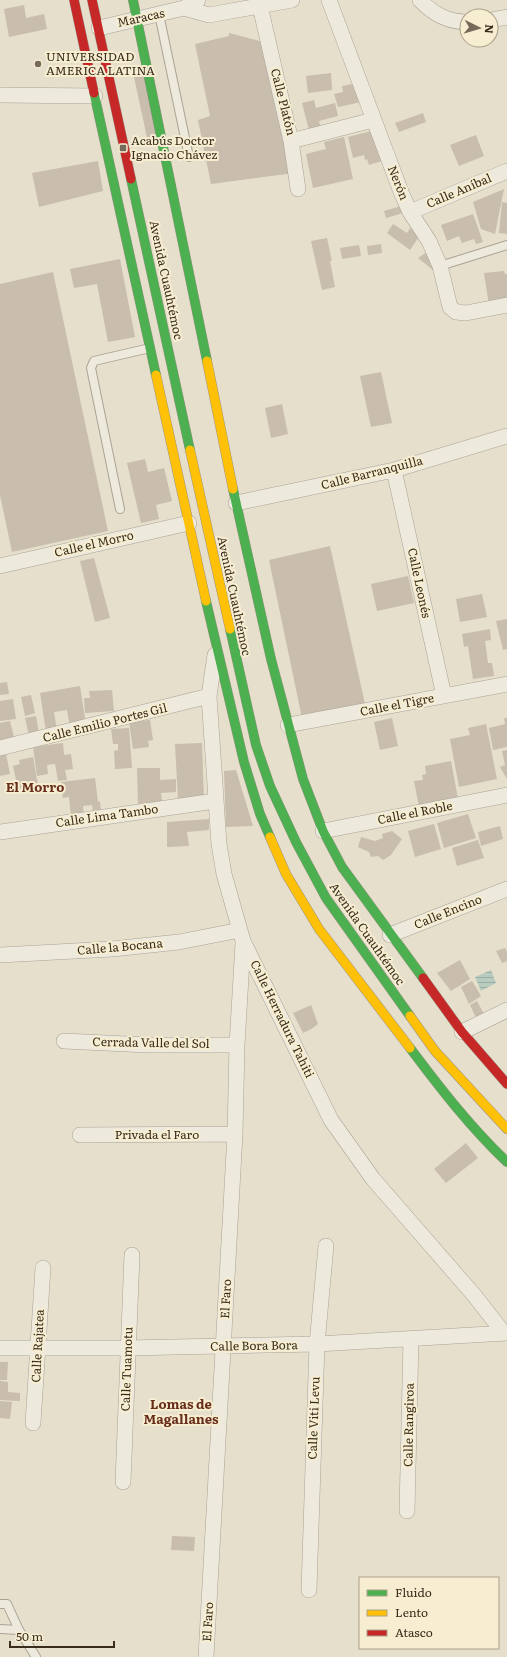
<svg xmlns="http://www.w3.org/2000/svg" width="507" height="1657" font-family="Literata,serif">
<defs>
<pattern id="water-rules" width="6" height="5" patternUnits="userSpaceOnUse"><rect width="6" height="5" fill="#b8cbbf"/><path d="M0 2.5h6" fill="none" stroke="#9faea4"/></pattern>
</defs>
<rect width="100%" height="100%" fill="#e6dfcc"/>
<path fill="url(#water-rules)" d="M491 970 496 983 481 991 475 977Z"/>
<path fill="#c9bdad" d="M24 5 26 18 44 14 47 29 9 37 4 9Z
M229 33 267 43 294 173 211 184 198 120 210 116 195 44 229 36Z
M331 73 332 90 308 93 306 76Z
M146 75 160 144 149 147 134 77Z
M358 83 362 102 338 107 334 94 343 92 342 86Z
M314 100 316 108 335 103 338 116 319 121 321 128 309 130 302 103Z
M423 113 426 122 399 132 395 123Z
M375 130 382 161 369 165 367 159 365 160 364 155 353 158 348 137Z
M476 135 484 156 459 166 450 145Z
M344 137 353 179 313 188 306 154 326 149 324 142Z
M98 161 103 191 39 207 32 173Z
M504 189 495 234 481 229 473 202Z
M502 202 507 203V234L499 233Z
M401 206 403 213 386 218 384 211Z
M473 214 483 242 476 244 474 239 462 243 459 236 447 241 441 225Z
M393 224 407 233 410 228 420 235 410 250 387 233Z
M327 238 332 261H330L335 287 322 290 311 241Z
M381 244 382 253 368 255 367 246Z
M359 245 361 256 342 259 340 248Z
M430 250 434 271 418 258Z
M120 259 135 337 108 342 97 284 74 288 70 269Z
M504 271 505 274H507V302L489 305 484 273Z
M53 272 108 531 12 552 0 495V284Z
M381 372 392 423 371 427 360 376Z
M282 404 288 434 271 438 265 408Z
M145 459 148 472 164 468 172 501 156 505 159 519 141 523 127 463Z
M330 546 365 704 302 718 269 560Z
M94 558 110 618 95 622 80 561Z
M408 576 414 603 377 611 371 584Z
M482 594 487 617 460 622 456 599Z
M507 619V649L503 650 496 621Z
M490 629 491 640 485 641 488 663H492L494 676 473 679 468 646 464 647 462 634Z
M7 682 9 694 0 695V683Z
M80 686 86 725 70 727 67 710 54 712 57 730 46 732 40 693Z
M112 690 114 711 85 713 84 698H90L89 691Z
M31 695 35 713 25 716 21 697Z
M13 699 16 719 0 721V701Z
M36 716 39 734 29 736 25 718Z
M392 718 398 746 380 750 374 722Z
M504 718H507V747L493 750 489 728 505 724Z
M150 720 153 740 148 741 149 747 133 749 129 722Z
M10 721 15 741 0 744V723Z
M486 724 497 779 459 787 450 739 470 735 468 728Z
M129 728 132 768 115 769 114 751 118 750V744H113L111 729Z
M63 743 64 755 71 754 73 769 65 770 67 780 58 781 55 764 47 765 48 774 37 776 33 747Z
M202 743 204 799 178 800 175 744Z
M507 750V779L500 767 505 765 502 751Z
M6 754 10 774 0 776V756Z
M33 757 38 785 18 789 13 766 20 764 19 760Z
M451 761 458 799 419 807 414 781 423 780 422 775 426 774 425 766Z
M137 768H160V780L176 779V792L161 793 162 801 138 804Z
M236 770 253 826 226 827 224 771Z
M95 778 98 802 100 801 101 813 93 814 92 805 83 806 84 815 71 817 69 797 63 798 61 782Z
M468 814 476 838 444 848 437 823Z
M209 819V830L187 832 189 846 167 847V822Z
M434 824 441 849 415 857 408 831Z
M500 826 503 839 481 846 478 832Z
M392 831 402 839 391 855 383 860 378 856 371 857 369 852 358 847 361 837 375 841 383 838 382 834Z
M478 840 484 858 457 866 452 848Z
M505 948 507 952V961L502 963 496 951Z
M460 960 470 979 451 991 437 973Z
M472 981 481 996 469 1004 461 987Z
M477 1001 485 1016 477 1020 470 1005Z
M311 1005 318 1024 313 1028 303 1033 293 1013Z
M466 1143 478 1158 446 1183 434 1169Z
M0 1362H8L7 1380H0Z
M0 1381 8 1382V1392L20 1393V1401L0 1400Z
M0 1401 12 1402 10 1419 0 1418Z
M172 1536 195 1537 194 1551 171 1550Z"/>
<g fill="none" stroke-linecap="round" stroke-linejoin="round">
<defs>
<path id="lane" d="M159 14 189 157
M440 266 507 245
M120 509 91 368 94 361 150 348
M0 1604H7L19 1630 36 1657
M0 1629 19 1630"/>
<path id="street" d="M329 0 401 192 410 212 429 241 440 266 450 307 456 312 466 313 507 305
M420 0C433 14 447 22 467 22
M260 6 291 141 298 189
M184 8 209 15 292 0
M491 20 507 17
M99 28 184 8 198 0
M0 95 95 96
M291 141 373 120
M410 212 507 171
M394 470 444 696
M236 503 394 470 507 436
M0 566 189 523
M215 655 209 696 219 844 224 874 243 941 331 1120 373 1179 474 1295 503 1332
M288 725 507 684
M0 748 209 696
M323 831 507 795
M0 832 215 801
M390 935 507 889
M0 955 112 949 179 942 240 930
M462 1032 507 1010
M64 1041 148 1045H237
M80 1135 235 1134
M0 1348H128L317 1344 507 1333
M33 1423 43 1268
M123 1482 132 1255
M407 1511 411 1339
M309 1590 317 1344 326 1246
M206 1657 235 1134 237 1045 243 943"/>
<path id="fast" d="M133 0 207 361
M94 93 156 375
M131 179 190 450
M233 489 271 659 303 779 323 831 342 867 423 978
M206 601 244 762 260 814 270 837
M230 629 256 745 270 786 296 842 326 898 410 1016
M410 1048C440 1088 471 1128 507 1162"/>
<path id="slow" d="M207 361 233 489
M156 375 206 601
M190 450 230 629
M270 837 286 874 319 929 410 1048
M410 1016 435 1051 507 1129"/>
<path id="jam" d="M74 0 94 93
M92 0 131 179
M423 978 462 1032 507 1084"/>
</defs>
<use href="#lane" stroke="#aba395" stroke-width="10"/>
<use href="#street" stroke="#aba395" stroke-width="16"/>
<use href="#fast" stroke="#9a9385" stroke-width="10"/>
<use href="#slow" stroke="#9a9385" stroke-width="10"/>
<use href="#jam" stroke="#9a9385" stroke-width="10"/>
<use href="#lane" stroke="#ede9dd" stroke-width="8"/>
<use href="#street" stroke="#ede9dd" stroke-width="15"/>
<use href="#fast" stroke="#4caf50" stroke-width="9"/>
<use href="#slow" stroke="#ffc107" stroke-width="9"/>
<use href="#jam" stroke="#c62828" stroke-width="9"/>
</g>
<g fill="#766b5a" stroke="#f7eed1" stroke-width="1.5">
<circle cx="38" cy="64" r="4"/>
<rect x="119" y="144" width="8" height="8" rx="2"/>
</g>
<g text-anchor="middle" stroke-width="4" stroke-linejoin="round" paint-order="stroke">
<g font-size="12" fill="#392c1d" stroke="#f7eed1">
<text transform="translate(141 18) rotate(-12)" y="4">Maracas</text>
<text transform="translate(283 102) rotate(76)" y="4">Calle Platón</text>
<text transform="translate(398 183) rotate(68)" y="4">Nerón</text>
<text transform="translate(459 191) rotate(-23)" y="4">Calle Aníbal</text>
<text transform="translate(166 280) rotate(78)" y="4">Avenida Cuauhtémoc</text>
<text transform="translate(372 473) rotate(-14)" y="4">Calle Barranquilla</text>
<text transform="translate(94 544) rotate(-13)" y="4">Calle el Morro</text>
<text transform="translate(419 583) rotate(78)" y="4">Calle Leonés</text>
<text transform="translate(234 596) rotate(78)" y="4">Avenida Cuauhtémoc</text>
<text transform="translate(397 705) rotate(-11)" y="4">Calle el Tigre</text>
<text transform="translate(105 723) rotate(-14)" y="4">Calle Emilio Portes Gil</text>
<text transform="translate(415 813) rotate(-11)" y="4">Calle el Roble</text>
<text transform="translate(107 816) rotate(-8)" y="4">Calle Lima Tambo</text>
<text transform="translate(448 912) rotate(-22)" y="4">Calle Encino</text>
<text transform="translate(367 934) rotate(55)" y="4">Avenida Cuauhtémoc</text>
<text transform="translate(120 947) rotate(-5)" y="4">Calle la Bocana</text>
<text transform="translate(282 1019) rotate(64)" y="4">Calle Herradura Tahiti</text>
<text transform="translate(151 1043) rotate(1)" y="4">Cerrada Valle del Sol</text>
<text x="157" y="1139">Privada el Faro</text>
<text transform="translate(226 1299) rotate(-87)" y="4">El Faro</text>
<text transform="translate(38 1346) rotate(-87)" y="4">Calle Rajatea</text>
<text transform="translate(254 1346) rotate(-1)" y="4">Calle Bora Bora</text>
<text transform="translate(127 1369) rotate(-88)" y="4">Calle Tuamotu</text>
<text transform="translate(314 1418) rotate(-88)" y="4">Calle Viti Levu</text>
<text transform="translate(409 1425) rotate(-89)" y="4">Calle Rangiroa</text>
<text transform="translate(208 1622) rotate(-87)" y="4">El Faro</text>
</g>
<g font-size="12" fill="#392c1d" stroke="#f7eed1" text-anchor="start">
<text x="46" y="61">UNIVERSIDAD<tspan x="46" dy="14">AMERICA LATINA</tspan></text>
<text x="131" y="145">Acabús Doctor<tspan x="131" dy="14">Ignacio Chávez</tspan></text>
</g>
<g font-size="13" font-weight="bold" fill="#682e1a" stroke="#f7eed1">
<text x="35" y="792">El Morro</text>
<text x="181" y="1409">Lomas de<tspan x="181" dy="15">Magallanes</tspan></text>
</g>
</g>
<rect x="359" y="1577" width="140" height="72" fill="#f7eed1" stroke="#aba089"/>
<rect x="367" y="1590" width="20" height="6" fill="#4caf50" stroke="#aba089"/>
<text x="395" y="1597" font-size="12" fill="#392c1d">Fluido</text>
<rect x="367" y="1610" width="20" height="6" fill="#ffc107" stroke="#aba089"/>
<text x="395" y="1617" font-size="12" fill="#392c1d">Lento</text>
<rect x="367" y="1630" width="20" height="6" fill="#c62828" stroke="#aba089"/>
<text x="395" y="1637" font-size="12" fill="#392c1d">Atasco</text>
<g transform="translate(479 28) rotate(95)"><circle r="19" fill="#f7eed1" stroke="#aba089"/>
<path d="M0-3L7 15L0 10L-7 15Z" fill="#766b5a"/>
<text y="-6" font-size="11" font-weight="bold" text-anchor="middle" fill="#392c1d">N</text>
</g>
<path d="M10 1641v6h104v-6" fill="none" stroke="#392c1d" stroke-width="2"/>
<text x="16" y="1641" font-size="12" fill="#392c1d" stroke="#f7eed1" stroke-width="3" paint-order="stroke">50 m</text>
</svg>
